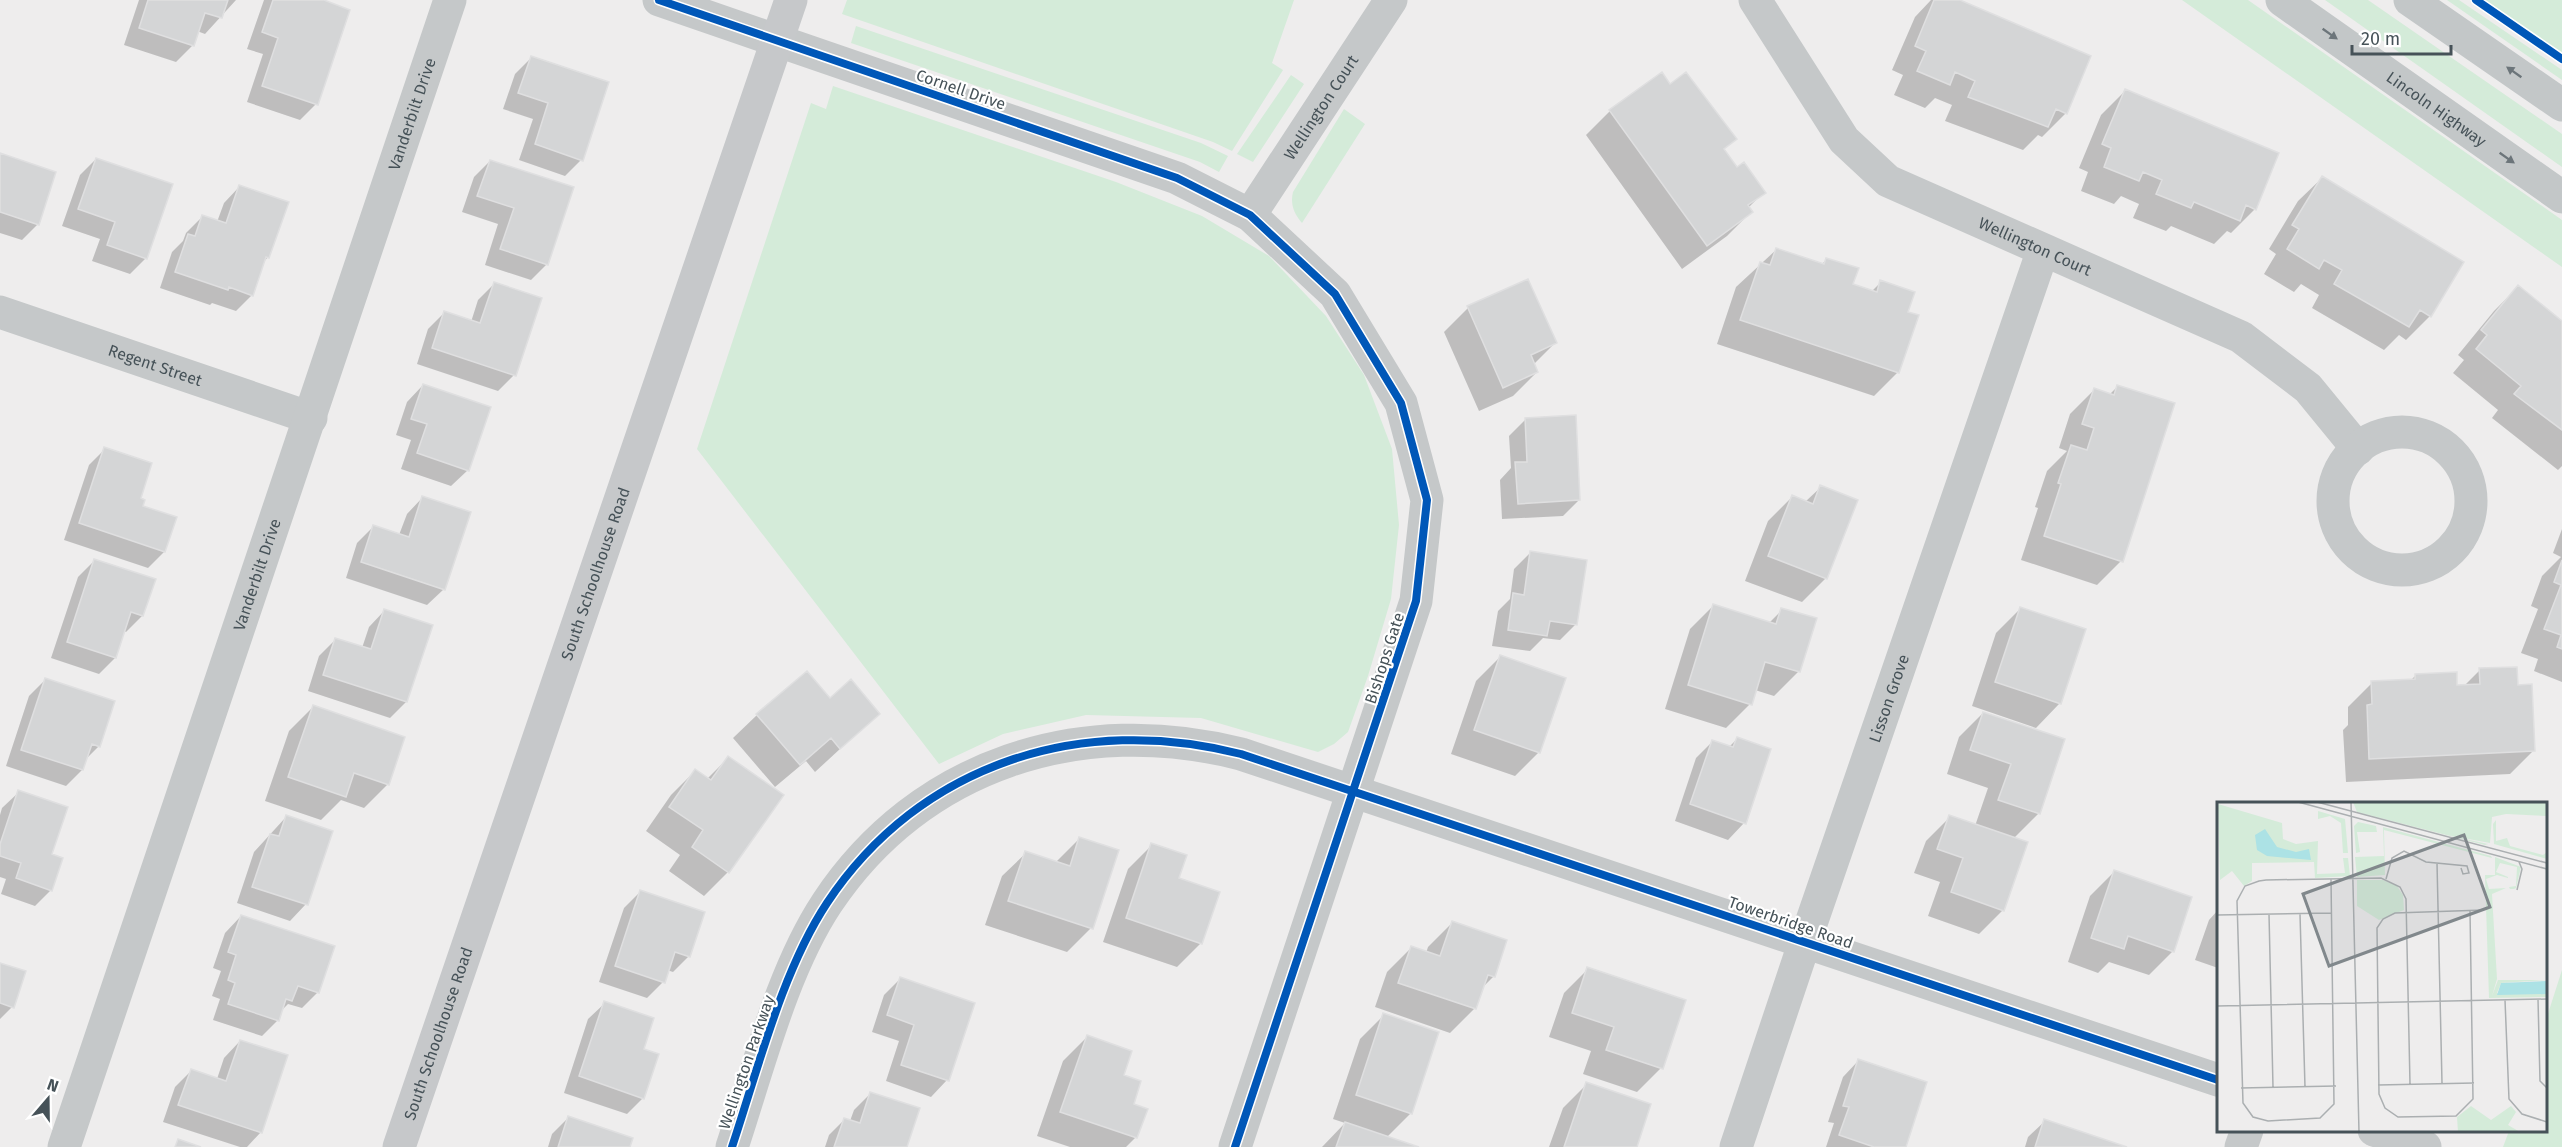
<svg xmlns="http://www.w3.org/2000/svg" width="2562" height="1147" font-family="'Fira Sans',sans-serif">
<rect width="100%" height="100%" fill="#eeeded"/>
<path fill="#d4ebd9" d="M847 0H1294L1272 63 1283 70 1232 151 1213 142 842 14Z
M2182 0H2248L2562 220V267Z
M2325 0H2368L2562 134V167Z
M2447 0H2459L2562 70V80Z
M2485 0H2562V54Z
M856 26 1201 143 1228 156 1219 172 1200 162 851 43Z
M1291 75 1304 84 1253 162 1237 154Z
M833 86 1116 182 1202 216 1269 256 1326 316 1364 375 1392 449 1399 525 1391 599 1368 676 1348 732 1334 744 1318 752 1201 718 1086 715 1003 734 939 764 697 449 811 103 826 109Z
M1344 109 1365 124 1302 223C1294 214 1290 204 1293 192Z
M2562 970V1147H2503L2509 1131 2546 1130V1020Z"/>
<path fill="#0003" d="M139 0H236L205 34 197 31 192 46 176 62 124 45Z
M264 0H322L316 104 300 120 247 102 263 54 247 49Z
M1931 0H1956L2066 113 2042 137 2038 135 2023 150 1945 121 1952 105 1935 98 1925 108 1894 95 1903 75 1892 70 1915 17Z
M531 58 581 160 565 176 519 160 533 119 503 109 515 74Z
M1670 86 1735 139 1723 150 1736 169 1764 192 1748 208 1751 212 1727 236 1682 269 1586 135 1610 111Z
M2125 91 2255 209 2231 233 2227 231 2214 244 2171 226 2166 231 2133 218 2139 204 2121 196 2114 204 2081 191 2088 172 2079 168 2101 115Z
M0 155 38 224 22 240 0 233Z
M96 159 146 258 130 274 92 261 100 239 62 226 80 175Z
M490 161 547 264 531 280 485 265 498 224 462 212 474 177Z
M2322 178 2430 316 2406 340 2399 335 2384 350 2312 308 2319 295 2301 284 2294 292 2264 274 2276 254 2269 249 2298 201Z
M240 186 268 257 263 263 252 295 236 311 212 303 210 305 160 288 172 252 183 241 186 233 202 217 217 222 224 203Z
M1777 249 1821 265 1827 259 1852 285 1871 292 1881 282 1906 313 1898 372 1874 396 1717 344 1736 287Z
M494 284 514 375 498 391 417 364 428 329 444 313 471 322 478 300Z
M2518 287 2562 323V466L2558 470 2492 418 2498 410 2453 373 2464 360 2458 355 2494 311Z
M1468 308 1555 343 1533 365 1537 372 1513 396 1479 411 1444 332Z
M423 385 468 470 451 486 401 469 411 440 396 435 407 402Z
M2118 386 2121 561 2097 585 2021 560 2038 508 2035 507 2047 471 2067 451 2059 448 2070 414 2094 390 2109 395Z
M1525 420 1579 500 1563 516 1502 519 1500 480 1511 468 1509 436Z
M105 449 139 499 164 552 148 568 64 540 89 465Z
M1821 487 1826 578 1802 602 1745 581 1768 521 1792 497 1805 502Z
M423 497 444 589 427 605 346 578 357 543 373 527 399 535 407 514Z
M2562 529V682L2534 671 2538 659 2521 653 2538 609 2531 606 2542 576 2561 557 2553 553Z
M1530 553 1576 624 1560 640 1543 638 1530 651 1492 646 1498 611 1510 599 1514 569Z
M95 560 142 616 126 632 124 631 115 658 99 674 51 658 78 577Z
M1714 605 1769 623 1782 610 1815 619 1798 672 1774 696 1755 690 1750 704 1726 728 1665 709 1690 629Z
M2020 609 2084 630 2059 704 2036 728 1972 706 1996 633Z
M385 610 406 702 390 718 308 691 319 656 336 639 362 648 369 627Z
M1500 657 1539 752 1515 776 1451 754 1476 681Z
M2480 670 2516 686 2534 750 2510 774 2346 782 2343 730 2348 725V707L2372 683 2410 681 2416 675 2456 686H2464Z
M45 680 99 746 86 759 82 770 66 786 6 766 29 696Z
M830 700 878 714 815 772 806 761 775 787 733 738 757 715Z
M313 707 388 784 364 808 341 800 321 820 265 801 289 731Z
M1983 713 2039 813 2013 839 2003 910 1979 934 1928 916 1940 882 1914 873 1926 841 1950 817 1975 826 1988 788 1947 774 1959 737Z
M1737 739 1744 823 1728 840 1675 821 1696 758 1712 742 1729 747Z
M728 758 782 796 728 872 704 896 669 871 680 855 646 831 671 795 695 771 707 779Z
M19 792 50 855 51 890 35 906 1 894 6 879 0 877V815L2 808Z
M286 817 306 904 290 921 237 903 254 852Z
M1080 838 1091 928 1067 952 985 925 1002 876 1026 853 1055 863Z
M1152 845 1177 879 1201 943 1177 967 1103 942 1128 869Z
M2114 872 2173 951 2149 975 2109 962 2098 973 2068 962 2090 896Z
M640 892 689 956 673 972 667 970 663 982 647 998 599 982 624 908Z
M2218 910V968L2195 960 2209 920Z
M241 916 318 992 302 1008 288 1004 281 1011 278 1020 262 1036 213 1020 220 999 212 996 221 971 213 968 225 933Z
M1452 923 1494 976 1482 988 1474 1009 1450 1033 1375 1007 1387 972 1411 948 1426 953 1428 947Z
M0 964 12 1007 0 1019Z
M1588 969 1661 1068 1637 1092 1583 1074 1591 1051 1549 1037 1564 993Z
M900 979 973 1004 947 1080 931 1097 886 1081 899 1041 872 1032 884 995Z
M605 1003 642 1050 643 1098 627 1114 564 1093 588 1019Z
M1384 1015 1411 1113 1386 1138 1414 1147H1322L1345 1123 1333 1119 1360 1039Z
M1087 1037 1122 1076 1132 1105 1136 1137 1126 1147H1070L1037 1136 1063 1061Z
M240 1041 261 1132 247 1147H240L163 1122 175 1087 191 1071 217 1079 224 1058Z
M1859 1060 1904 1147H1826L1834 1123 1828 1122 1843 1077Z
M1587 1084 1635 1147H1549L1563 1108Z
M870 1094 905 1147H825L829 1135 845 1119 850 1121 854 1110Z
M568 1118 629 1147H548L552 1134Z
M2045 1121 2123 1147H2025L2028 1137Z"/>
<path fill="#d4d5d6" stroke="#dfdfe0" stroke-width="1.5" d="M148 0H228L222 18 205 13 194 46 139 28Z
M273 0H324L350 10 318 105 262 86 278 38 262 32Z
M1934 0H1960L2091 56 2067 114 2056 109 2048 127 1968 97 1975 81 1955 72 1950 85 1917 71 1926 51 1915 46Z
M531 56 609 82 583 161 535 144 548 103 518 93Z
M1662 72 1670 84 1686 72 1737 139 1724 149 1737 167 1744 162 1766 193 1748 205 1753 212 1707 246 1609 110Z
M2125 89 2279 153 2256 210 2246 205 2240 221 2194 202 2191 208 2156 194 2162 180 2143 172 2139 181 2104 167 2111 148 2102 144Z
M0 153 56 172 39 225 0 212Z
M96 158 173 184 147 259 107 245 115 222 78 209Z
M490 160 574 187 548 265 500 249 514 208 477 196Z
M2322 176 2464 262 2431 317 2420 310 2409 327 2334 284 2342 270 2324 260 2319 269 2287 249 2299 229 2292 225Z
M239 185 289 202 269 258 266 257 253 296 229 287 228 290 175 272 188 234 195 236 202 215 226 223Z
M1776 248 1824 264 1826 258 1859 268 1853 284 1877 292 1880 280 1915 292 1908 312 1919 315 1899 373 1740 320 1760 262 1770 265Z
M1528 279 1557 343 1531 355 1538 372 1503 388 1467 306Z
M494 282 542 298 516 376 432 348 444 311 480 323Z
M2518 285 2562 321V430L2514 394 2521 386 2476 349 2487 335 2481 330Z
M423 384 491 407 469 471 417 453 427 424 411 419Z
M2117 385 2175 403 2123 562 2044 536 2061 484 2058 483 2071 445 2087 450 2094 428 2082 424 2094 388 2114 395Z
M1576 415 1580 500 1518 504 1515 462H1527L1525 418Z
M104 447 152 463 141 498 145 500 143 506 177 517 165 552 79 523Z
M1820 485 1858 500 1827 579 1768 556 1792 495 1813 504Z
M422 496 471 512 445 590 361 562 373 525 409 537Z
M1530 551 1587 560 1577 625 1550 621 1547 636 1508 630 1513 593 1524 595Z
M94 559 156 579 143 616 131 612 116 658 67 642Z
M2562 560V649L2557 647 2561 635 2544 629 2561 585 2554 582Z
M1713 604 1776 624 1781 608 1817 618 1800 672 1765 662 1752 705 1688 685Z
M2020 607 2086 629 2061 704 1995 682Z
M384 609 433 625 407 702 323 675 335 638 371 649Z
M1500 655 1566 678 1540 753 1474 730Z
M2517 667 2518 685 2532 684 2535 751 2369 759 2367 705 2372 704 2371 681 2415 679V674L2457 672V685L2480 684 2479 668Z
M807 671 830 698 851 679 880 714 840 749 831 738 800 765 756 714Z
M45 678 115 701 100 747 92 744 83 770 21 750Z
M313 705 405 737 389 785 354 773 346 797 288 777Z
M1983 712 2065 739 2040 814 1998 800 2011 764 1970 750Z
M1737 737 1771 749 1746 824 1690 804 1712 740 1733 747Z
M728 756 784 795 729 873 692 847 703 830 669 807 695 769 711 780Z
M18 790 68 807 52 854 63 858 52 891 16 878 21 863 0 856V844Z
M286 815 333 831 308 905 252 887 270 834 279 836Z
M1949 815 2028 842 2004 911 1951 892 1963 858 1937 849Z
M1079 837 1119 850 1093 929 1008 901 1025 851 1070 866Z
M1151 843 1187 855 1179 878 1220 892 1202 944 1126 918Z
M2114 870 2192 897 2174 952 2128 936 2124 949 2091 938Z
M640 890 705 912 690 957 675 952 665 983 615 966Z
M241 915 335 946 319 993 298 986 292 1001 286 999 279 1021 228 1004 235 983 228 980 236 955 228 952Z
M1452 921 1507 940 1495 977 1488 975 1476 1009 1398 983 1411 946 1440 956Z
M0 963 26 971 14 1008 0 1003Z
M1587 967 1686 1000 1663 1069 1606 1050 1614 1027 1572 1013Z
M900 977 975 1003 949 1081 901 1065 914 1025 887 1015Z
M604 1001 654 1018 644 1049 659 1054 644 1099 579 1076Z
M1383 1013 1439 1032 1412 1114 1356 1095Z
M1087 1035 1132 1051 1124 1075 1141 1081 1134 1104 1148 1109 1137 1138 1060 1112Z
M240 1040 288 1055 262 1133 178 1105 191 1069 226 1081Z
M1858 1059 1927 1082 1906 1147H1874L1839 1135 1849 1107 1843 1106Z
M1586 1082 1651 1104 1637 1147H1564Z
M870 1092 920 1108 907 1147H834L844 1118 860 1123Z
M568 1116 633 1138 630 1147H558Z
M2044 1119 2127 1147H2035Z
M1345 1122 1419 1147H1336Z
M178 1139 201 1147H175Z"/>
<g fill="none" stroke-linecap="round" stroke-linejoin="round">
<g stroke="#c5c8c9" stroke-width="33">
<path d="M659 0 1177 178 1250 215 1335 294 1401 403 1427 500 1416 601 1235 1147"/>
<path id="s1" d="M1755 0 1844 140 1888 181 2241 337 2308 388 2358 449"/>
<path id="s2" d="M1250 215 1391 0"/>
<path id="s3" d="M0 312 311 418"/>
<circle cx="2402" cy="501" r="69"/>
<path d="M2374 1130 2425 1147"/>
<path id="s4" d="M64 1147 450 0"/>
<path d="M732 1147C758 1069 782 971 827 903 920 763 1082 713 1241 754L2218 1080"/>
<path id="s5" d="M1736 1147 1805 941 2043 250"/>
<path d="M2241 1147 2247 1130"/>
</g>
<path stroke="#c6c8ca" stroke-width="33" id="s6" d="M399 1147 791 0"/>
<g stroke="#c3c7c8" stroke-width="33">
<path id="s7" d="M2282 0 2562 197"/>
<path d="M2410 0 2562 105"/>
</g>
<defs>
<path id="cycleway" d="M659 0 1177 178 1250 215 1335 294 1401 403 1427 500 1416 601 1235 1147
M2476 0 2562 59
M732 1147C758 1069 782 971 827 903 920 763 1082 713 1241 754L2218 1080"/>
</defs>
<use href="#cycleway" stroke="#fff" stroke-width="11"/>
<use href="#cycleway" stroke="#0057b8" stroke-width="8"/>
</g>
<defs><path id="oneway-solid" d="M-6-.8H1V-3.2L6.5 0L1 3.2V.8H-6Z" transform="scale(1.5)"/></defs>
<g fill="#6c757a">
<use href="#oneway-solid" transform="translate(2330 34) rotate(35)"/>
<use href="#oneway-solid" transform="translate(2514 72) rotate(-145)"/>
<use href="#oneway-solid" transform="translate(2507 158) rotate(35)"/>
</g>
<g text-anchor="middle" stroke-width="4.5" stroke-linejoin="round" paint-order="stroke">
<g font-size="16" fill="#465258" stroke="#fff">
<text transform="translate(961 89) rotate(19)" y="6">Cornell Drive</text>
<text dy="6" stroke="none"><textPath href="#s2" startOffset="129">Wellington Court</textPath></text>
<text dy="6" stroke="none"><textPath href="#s7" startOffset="189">Lincoln Highway</textPath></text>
<text dy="6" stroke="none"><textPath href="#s4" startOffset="1090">Vanderbilt Drive</textPath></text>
<text dy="6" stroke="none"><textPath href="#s1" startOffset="387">Wellington Court</textPath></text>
<text dy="6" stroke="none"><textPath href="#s3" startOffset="164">Regent Street</textPath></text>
<text dy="6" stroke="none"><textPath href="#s4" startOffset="604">Vanderbilt Drive</textPath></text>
<text dy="6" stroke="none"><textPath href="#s6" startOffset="606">South Schoolhouse Road</textPath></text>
<text transform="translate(1384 658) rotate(-72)" y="6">Bishops Gate</text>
<text dy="6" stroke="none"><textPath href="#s5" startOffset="474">Lisson Grove</textPath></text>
<text transform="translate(1791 922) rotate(19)" y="6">Towerbridge Road</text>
<text dy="6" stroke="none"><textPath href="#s6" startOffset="120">South Schoolhouse Road</textPath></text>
<text transform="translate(746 1062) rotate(-71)" y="6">Wellington Parkway</text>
</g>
</g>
<g transform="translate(2217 802)">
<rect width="330" height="330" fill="#eeeded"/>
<path d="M136 0H330V14L289 12 275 15 273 41 230 33 271 42 268 43 140 10ZM1 2 65 21 66 37 79 42 101 39 100 72 128 71 126 56H131L133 74 98 76 97 60 35 61V79L27 84 15 69 3 78ZM101 9 128 17 131 51H126L124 21 113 14 101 17ZM279 18V39L290 36 293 44 326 53 330 50V20V57L277 42 276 22ZM141 20 159 24 160 30H140L143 50 139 51 137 24ZM166 25 274 54 275 56 167 28 168 73 140 75 138 55 167 54ZM278 55 304 65 299 86 297 87H293L292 85 299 84 300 65 283 61 279 70 291 75V76L280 73 269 77 272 87 289 86 275 92 280 177 275 194 281 178H330L284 181 280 191 330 192V195L272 196 268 73H278ZM140 78H166L180 84 186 93 187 108 162 118 140 104ZM254 304 274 318 294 304 299 310 291 323 303 330H241L240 315Z" fill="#d4ebd9"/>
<path d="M48 27 60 45 79 50 92 47 94 58 50 54 40 48 38 33ZM330 179V192L280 193 284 181Z" fill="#ace2e5"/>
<path fill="none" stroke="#abafb1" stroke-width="1.5" d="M81 0 330 67M100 0 330 61M134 0 142 330M220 61 225 281M114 77 117 302 103 316 51 319 36 315 26 301 20 99 28 84 42 79 49 78 164 76 183 85 189 97 193 282M169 77 175 56 187 49 209 60 250 64 252 71 246 72 244 66M300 88 305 67 302 60M253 109 256 297 239 314 181 315 168 306 162 292 160 126 166 117 178 111 267 108M52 112 56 285M83 112 88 285M0 113 115 111M321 197 323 279 330 286M288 198 292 297 305 312 330 320M0 204 330 197M161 283 257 281M24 286 119 284"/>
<path fill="#81888c" fill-opacity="0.15" stroke="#81888c" stroke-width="3" d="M247 33 273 105 112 164 86 92Z"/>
<rect width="330" height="330" fill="none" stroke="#465258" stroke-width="3"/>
</g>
<g transform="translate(48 1099) rotate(20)" stroke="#ffffff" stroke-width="4.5" paint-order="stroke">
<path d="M0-4.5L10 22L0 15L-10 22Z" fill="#465258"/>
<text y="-9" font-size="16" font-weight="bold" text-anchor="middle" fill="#465258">N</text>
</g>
<path d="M2352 45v9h99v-9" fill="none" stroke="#465258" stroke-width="3"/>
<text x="2361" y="45" font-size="18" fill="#465258" stroke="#ffffff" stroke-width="4.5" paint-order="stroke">20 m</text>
</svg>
